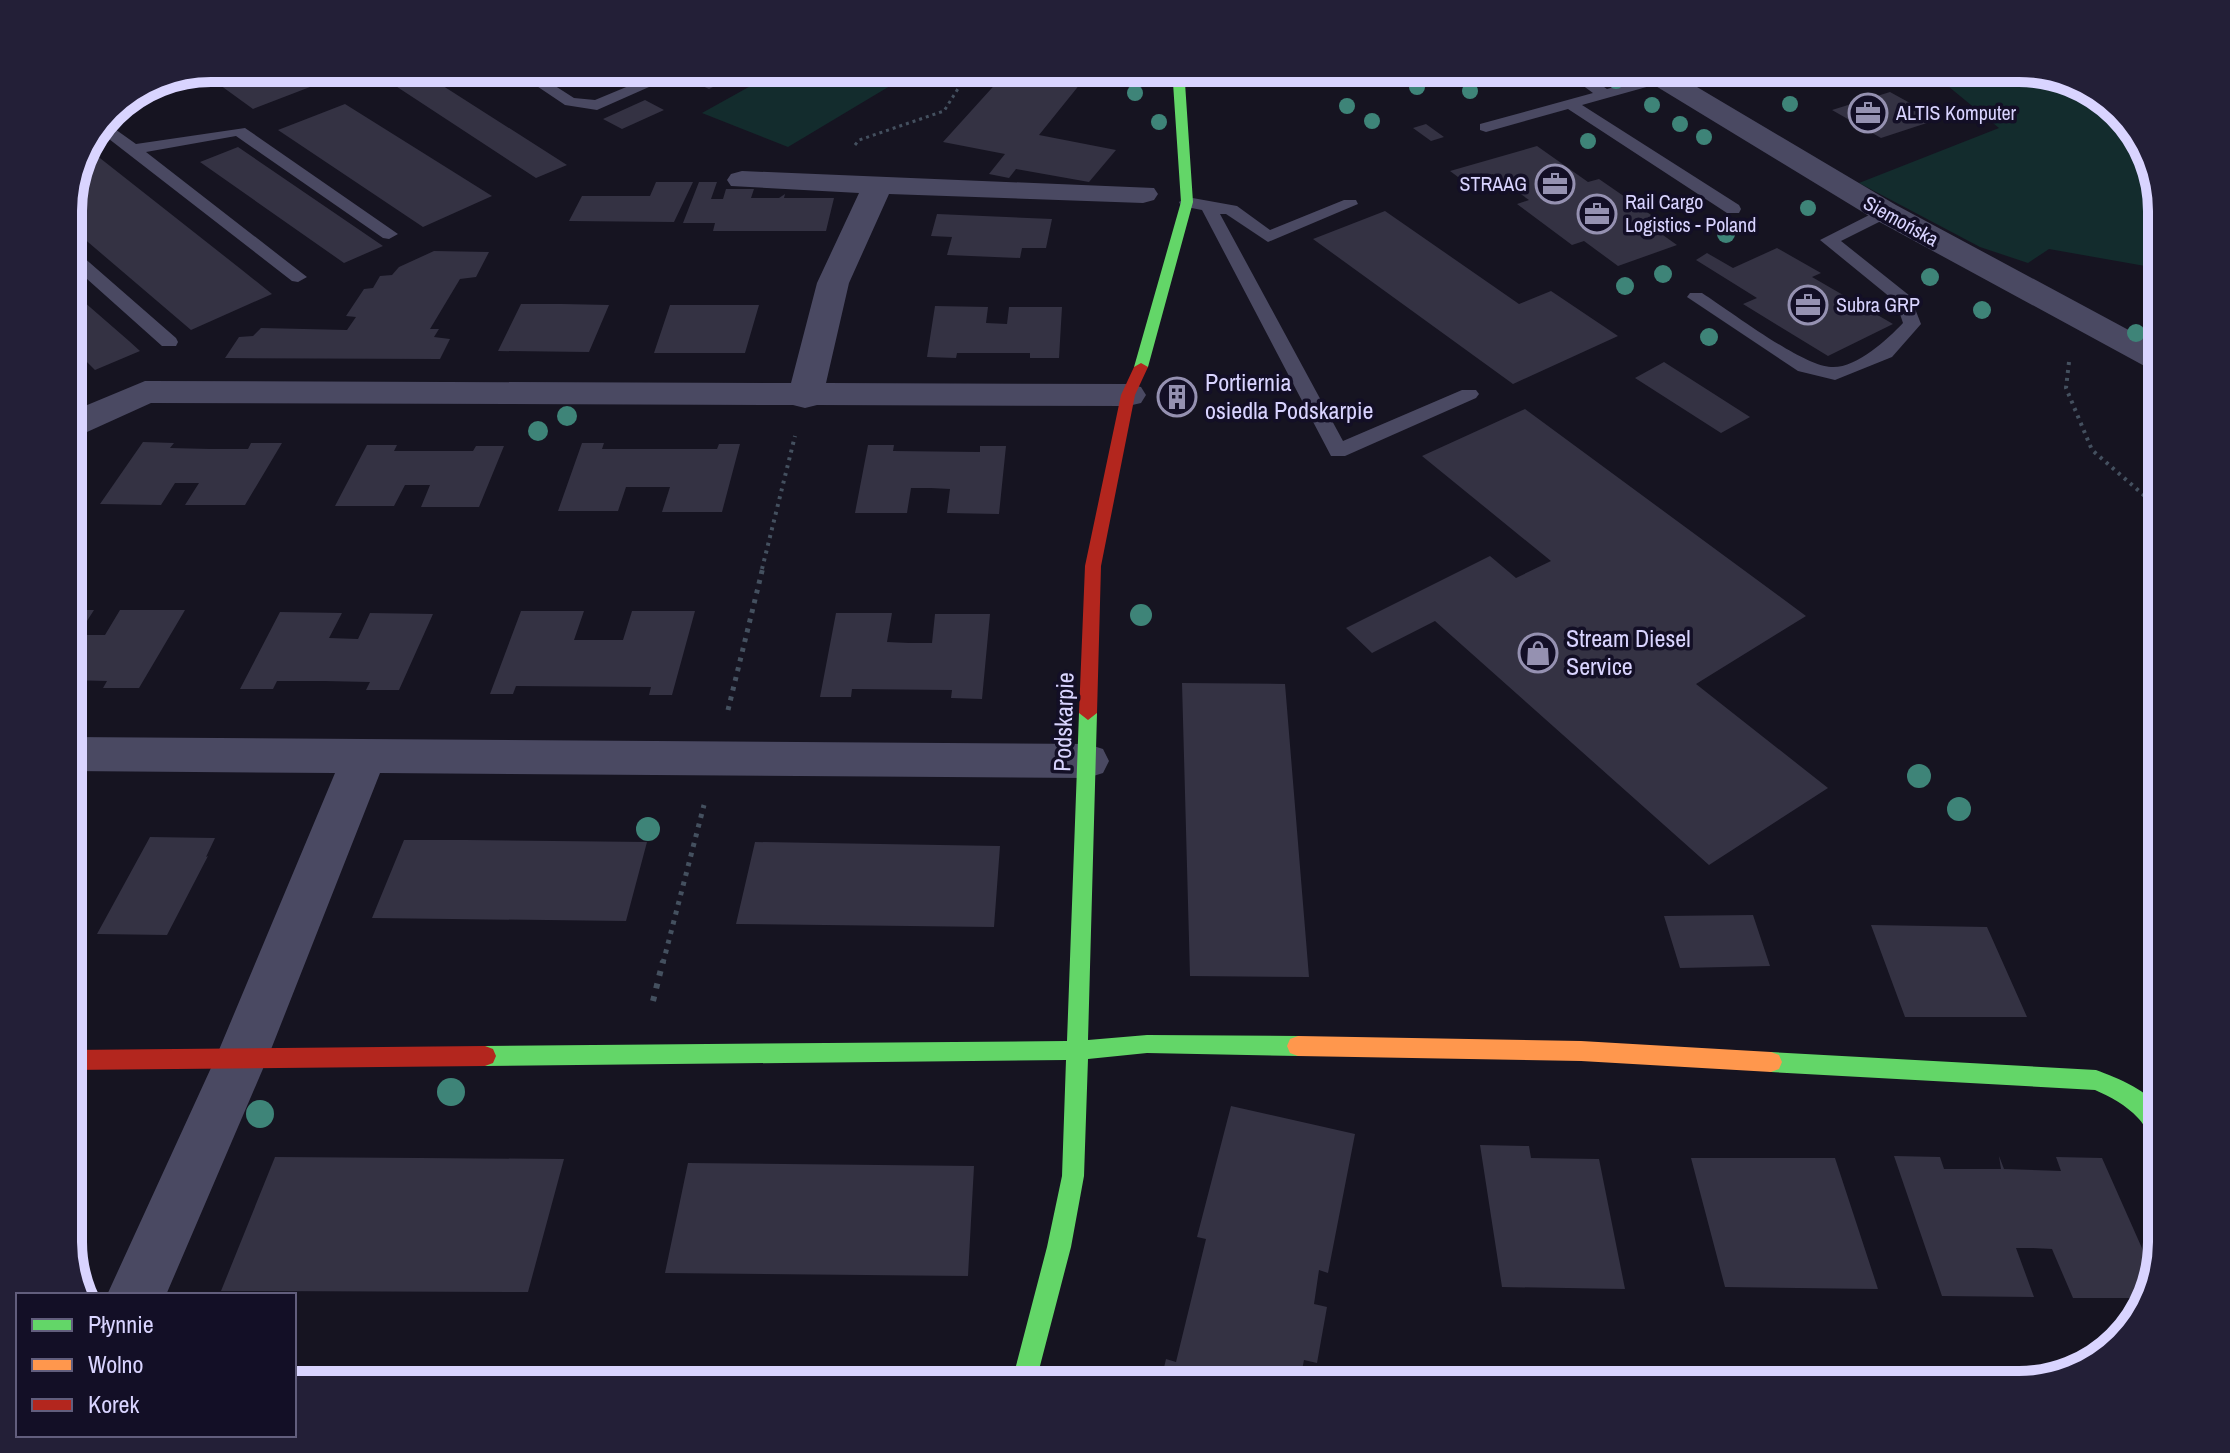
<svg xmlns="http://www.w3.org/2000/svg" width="2230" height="1453" font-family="'Archivo Narrow',sans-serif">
<rect width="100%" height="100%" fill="#161421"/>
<path fill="#132c2d" d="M783 68H920L788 147 702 113Z
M1926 68H2019L2098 92 2143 140 2162 210V269L2049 249 2028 263 1980 247 1859 183 1999 128Z"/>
<path fill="#343243" d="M247 68H281L310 87 253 109 213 80Z
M415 68 567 165 536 178 385 79Z
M563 68H604L579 78Z
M706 68H717L735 76 709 89 685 78Z
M1010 68H1093L1039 135 1116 150 1089 182 1016 169 1009 178 989 174 1005 154 943 142Z
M1339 68H1402V69L1355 81Z
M1890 92 1939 119 1881 138 1832 110Z
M645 100 664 110 622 129 603 119Z
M345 104 492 196 423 227 278 130Z
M1426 124 1444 137 1431 141 1413 128Z
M1537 146 1588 182 1599 179 1654 217 1643 221 1677 245 1618 266 1584 241 1572 245 1517 204 1529 200 1493 174 1466 183 1450 171Z
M238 147 383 246 344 263 200 162Z
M91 151 242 270 272 294 191 330 68 225V202Z
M656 182H693L674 222 569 221 582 196H650Z
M699 182H717L711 199H723L726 189H754L751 198H779L785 194 784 198H834L826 231H713L715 223H683Z
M1385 211 1519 304 1551 291 1618 336 1513 384 1313 239Z
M937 214 1052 219 1046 248H1022L1020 258 947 255 952 237 931 236Z
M1777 248 1821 273 1812 277 1893 324 1828 356 1743 304 1757 298 1696 260 1707 253 1733 268Z
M434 251 489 252 476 277 460 279 430 329H439L434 337 450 339 440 359 225 358 239 337 253 336 261 328 347 330 356 317 346 316 364 289 373 288 380 276 392 275 399 267Z
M68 288 129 341 140 351 95 370 85 360 68 368Z
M521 304H562L609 305 589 352 498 351Z
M670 305H759L745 353H654Z
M935 306 988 307 986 323 1007 324 1009 307H1062L1059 358H1030V353H957L956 358 927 357Z
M1664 362 1750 417 1721 433 1635 378Z
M1170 388 1189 390 1185 407 1166 405Z
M1525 409 1806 616 1696 684 1828 788 1709 865 1435 621 1372 653 1346 628 1490 556 1516 578 1551 561 1422 456Z
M143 442 174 443 170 448 210 449H248L251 443H282L245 505H185L199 483H175L161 505 100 504Z
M582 443H604L602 449H717L719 444H740L722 512H662L670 487H626L618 511H558Z
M367 445H397L394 451H473L476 446H504L479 507H421L430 485H405L394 506H335Z
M868 445H894L893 451 980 452V446H1006L999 514 947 513 950 489 931 488H911L907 513H855Z
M68 610H94L78 635H105L120 610H185L139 688H103L107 681 68 680Z
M521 611H584L574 640H623L632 611H695L672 695H649L651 687 516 686 513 694H490Z
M280 612 342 613 329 638 358 639 370 613 433 614 399 690H366L370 682 324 681H277L273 689H240Z
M836 613H892L887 642 909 643H932L935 614H990L982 699 951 698 952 690 852 689 851 697H820Z
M1182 683 1285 684 1309 977 1190 976Z
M150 837 215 838 206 857 208 856 167 935 97 934Z
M404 840H465L647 842 626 921 372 918Z
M755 842 1000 846 994 927 736 924Z
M1753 915 1770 966 1680 968 1664 916Z
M1871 925 1987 927 2027 1017H1905Z
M1231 1106 1355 1134 1328 1273 1319 1270 1314 1304 1327 1307 1317 1363 1304 1360 1299 1385H1160L1166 1359 1176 1362 1206 1239 1197 1237Z
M1480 1145 1529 1146 1531 1158 1599 1159 1625 1289 1502 1287Z
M1894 1156 1940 1157 1944 1169H2001L1999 1156 2004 1169 2061 1171 2056 1157 2102 1158 2153 1273 2145 1298H2073L2052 1249 2033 1248H2016L2034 1297 1942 1296Z
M275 1157 420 1158 564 1159 528 1292 221 1291Z
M1691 1158H1835L1878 1289 1725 1287Z
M688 1163 974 1166 968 1276 665 1273Z"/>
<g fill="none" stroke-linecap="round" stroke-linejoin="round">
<path stroke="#44505f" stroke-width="3" stroke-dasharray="3 4" stroke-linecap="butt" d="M855 145 859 140 944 111 971 68"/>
<path stroke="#44505f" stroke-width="4" stroke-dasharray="3 5" stroke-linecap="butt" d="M2069 362 2066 388 2092 450 2162 511
M762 569 795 436"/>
<path stroke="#44505f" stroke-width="5" stroke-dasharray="4 6" stroke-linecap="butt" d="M728 710 763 567
M663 963 704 805"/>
<path stroke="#44505f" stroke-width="6" stroke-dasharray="5 8" stroke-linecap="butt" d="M653 1001 663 961"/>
<path fill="#4a4962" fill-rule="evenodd" d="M510 68H527L574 98 595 100 672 68H692L597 110 565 105Z
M1559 68H1576L1607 89 1663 73 1668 75V81L1582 105 1739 205 1741 209 1739 213H1727L1568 109 1486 132 1480 130V124L1593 93Z
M177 75 175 79 151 88 146 86 157 79Z
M105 122 136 144 245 128 398 234 389 239 383 238 236 136 146 152 307 277 298 282 292 281 100 132Z
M1187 197 1237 206 1270 230 1344 200H1356L1358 204 1268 242 1226 214H1220L1343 441 1462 390H1476L1479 394 1476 398 1345 456H1331L1202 210 1181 206 1179 202Z
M1885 207 1891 208 1893 212 1891 216 1841 241 1910 296 1921 324 1892 357 1835 380 1798 371 1687 297 1690 293H1702C1730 311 1802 366 1831 367 1855 369 1887 340 1903 323L1896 302 1820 240Z
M68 248 74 249 176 338 178 342 176 346H162L68 262Z"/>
<path fill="#4a4962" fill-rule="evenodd" d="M1632 68H1665L1896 205 2162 348V372L2150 369 1874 219 1636 74Z
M742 171 1154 188 1158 194 1154 200 1143 203 889 194 849 283 826 383 1128 384 1141 387 1146 395 1141 403 1128 406 817 405 805 408 793 405 151 403 87 432 81 440 68 443V413L145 381 791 383 817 283 859 193 731 186 727 180 731 174Z
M68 737 1087 744 1103 749 1109 761 1103 773 1087 778 380 773 268 1057 166 1295H107L216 1057 335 773 68 771Z"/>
<path fill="#63d668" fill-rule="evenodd" d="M1172 68H1184L1193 202 1148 367 1141 371 1134 367 1181 202Z
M1088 706 1097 713 1088 1040 1147 1035 1298 1036 1306 1039 1309 1046 1306 1053 1298 1056 1147 1053 1088 1059 1084 1176 1071 1247 1035 1385H1011L1047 1247 1062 1176 1066 1060 485 1066 477 1063 474 1056 477 1049 485 1046 1067 1041 1079 713Z
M1771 1052 2096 1070C2117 1078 2152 1091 2161 1113 2165 1122 2162 1137 2162 1146 2150 1142 2147 1127 2138 1118 2126 1105 2111 1097 2095 1090L1771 1072 1763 1069 1760 1062 1763 1055Z"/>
<path fill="#ff974d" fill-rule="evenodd" d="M1298 1036 1581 1041 1771 1052 1779 1055 1782 1062 1779 1069 1771 1072 1581 1061 1298 1056 1290 1053 1287 1046 1290 1039Z"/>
<path fill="#b3261e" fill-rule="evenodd" d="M1141 363 1148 367 1135 395 1101 566 1097 713 1088 720 1079 713 1085 566 1121 395 1134 367Z
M485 1046 493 1049 496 1056 493 1063 485 1066 68 1070V1050Z"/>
</g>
<g fill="#3e8478">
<circle cx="1616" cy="81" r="8"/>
<circle cx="1417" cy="87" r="8"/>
<circle cx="1470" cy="91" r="8"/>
<circle cx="1135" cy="93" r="8"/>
<circle cx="1790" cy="104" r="8"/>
<circle cx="1652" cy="105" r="8"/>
<circle cx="1347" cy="106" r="8"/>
<circle cx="1372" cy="121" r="8"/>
<circle cx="1159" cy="122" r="8"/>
<circle cx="1680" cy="124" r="8"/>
<circle cx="1704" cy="137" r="8"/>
<circle cx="1588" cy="141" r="8"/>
<circle cx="1808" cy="208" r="8"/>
<circle cx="1726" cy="234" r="9"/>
<circle cx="1663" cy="274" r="9"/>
<circle cx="1930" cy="277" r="9"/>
<circle cx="1625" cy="286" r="9"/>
<circle cx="1982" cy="310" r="9"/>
<circle cx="2136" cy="333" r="9"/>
<circle cx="1709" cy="337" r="9"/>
<circle cx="567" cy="416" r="10"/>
<circle cx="538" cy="431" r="10"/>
<circle cx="1141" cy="615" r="11"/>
<circle cx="1919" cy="776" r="12"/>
<circle cx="1959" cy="809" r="12"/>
<circle cx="648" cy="829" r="12"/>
<circle cx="451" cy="1092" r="14"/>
<circle cx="260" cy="1114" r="14"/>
</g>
<defs>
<symbol id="office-ring" viewBox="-11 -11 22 22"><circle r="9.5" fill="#130f26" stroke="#9591b1" stroke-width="1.5"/><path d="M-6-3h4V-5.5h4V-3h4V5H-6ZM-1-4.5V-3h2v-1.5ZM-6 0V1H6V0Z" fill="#9591b1"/></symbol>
<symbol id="building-ring" viewBox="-11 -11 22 22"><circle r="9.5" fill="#130f26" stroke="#9591b1" stroke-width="1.5"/><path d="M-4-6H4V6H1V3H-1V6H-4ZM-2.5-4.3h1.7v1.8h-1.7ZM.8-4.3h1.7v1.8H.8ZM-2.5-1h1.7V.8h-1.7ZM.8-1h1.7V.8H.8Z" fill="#9591b1"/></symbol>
<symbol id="shop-ring" viewBox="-11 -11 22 22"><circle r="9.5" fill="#130f26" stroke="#9591b1" stroke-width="1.5"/><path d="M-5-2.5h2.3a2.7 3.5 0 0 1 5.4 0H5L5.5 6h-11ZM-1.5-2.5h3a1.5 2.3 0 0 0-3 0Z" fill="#9591b1"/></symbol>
</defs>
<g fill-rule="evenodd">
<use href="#office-ring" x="1846" y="91" width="44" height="44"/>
<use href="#office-ring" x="1533" y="162" width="44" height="44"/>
<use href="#office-ring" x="1575" y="192" width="44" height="44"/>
<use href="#office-ring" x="1786" y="283" width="44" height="44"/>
<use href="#building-ring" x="1155" y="375" width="44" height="44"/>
<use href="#shop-ring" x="1516" y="631" width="44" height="44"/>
</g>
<g text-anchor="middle" stroke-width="7" stroke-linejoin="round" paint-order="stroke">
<g font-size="20" fill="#d9d4ff" stroke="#130f26" text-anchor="start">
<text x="1896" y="120">ALTIS Komputer</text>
<text x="1527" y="191" text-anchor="end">STRAAG</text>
<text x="1625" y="209">Rail Cargo<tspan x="1625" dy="23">Logistics - Poland</tspan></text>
<text x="1836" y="312">Subra GRP</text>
</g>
<g font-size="20" fill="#d9d4ff" stroke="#130f26">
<text transform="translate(1901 221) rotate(29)" y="7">Siemońska</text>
</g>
<g font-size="24" fill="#d9d4ff" stroke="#130f26" text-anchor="start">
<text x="1205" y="391">Portiernia<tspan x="1205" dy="28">osiedla Podskarpie</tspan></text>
<text x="1566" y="647">Stream Diesel<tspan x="1566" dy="28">Service</tspan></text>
</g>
<g font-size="24" fill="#d9d4ff" stroke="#130f26">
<text transform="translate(1064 722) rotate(-88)" y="8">Podskarpie</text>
</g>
</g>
<path d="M0 0H2230V1453H0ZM211 82H2019A129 129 0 0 1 2148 211V1242A129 129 0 0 1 2019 1371H211A129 129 0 0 1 82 1242V211A129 129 0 0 1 211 82Z" fill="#231f37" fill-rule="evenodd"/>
<path fill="none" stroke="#d9d4ff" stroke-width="10" d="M211 82H2019A129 129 0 0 1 2148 211V1242A129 129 0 0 1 2019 1371H211A129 129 0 0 1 82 1242V211A129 129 0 0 1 211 82Z"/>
<rect x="16" y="1293" width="280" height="144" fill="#130f26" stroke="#625e7d" stroke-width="2"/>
<rect x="32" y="1319" width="40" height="12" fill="#63d668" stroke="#625e7d" stroke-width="2"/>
<text x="88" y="1333" font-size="24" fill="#d9d4ff">Płynnie</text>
<rect x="32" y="1359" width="40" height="12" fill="#ff974d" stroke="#625e7d" stroke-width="2"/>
<text x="88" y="1373" font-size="24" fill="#d9d4ff">Wolno</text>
<rect x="32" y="1399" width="40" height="12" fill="#b3261e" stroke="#625e7d" stroke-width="2"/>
<text x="88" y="1413" font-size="24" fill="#d9d4ff">Korek</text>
</svg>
